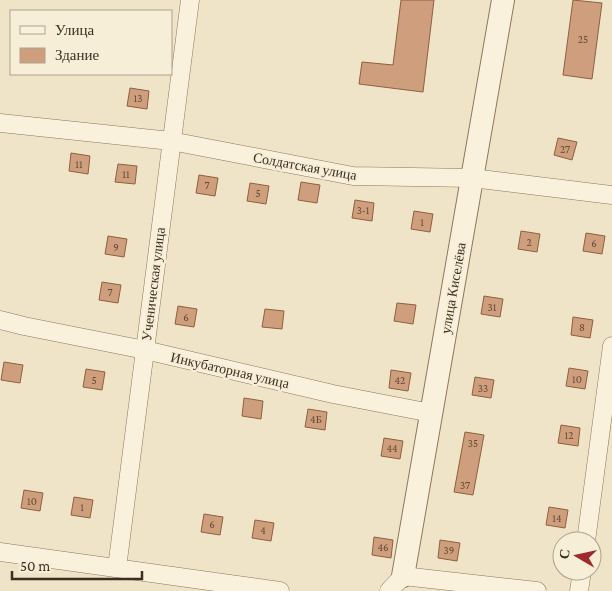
<svg xmlns="http://www.w3.org/2000/svg" width="612" height="591" font-family="'Crimson Pro',serif">
<rect width="100%" height="100%" fill="#f0e4c8"/>
<path fill="#cf9f7d" stroke="#8d5f41" d="M401 0H434L423 92 359 84 362 62 393 65Z
M573 0 602 3 592 79 563 75Z
M130 88 149 91 147 109 127 106Z
M558 138 577 142 572 160 554 155Z
M71 153 90 156 88 174 69 171Z
M118 164 137 166 135 184 115 182Z
M199 175 218 178 215 196 196 193Z
M301 182 320 185 317 203 298 200Z
M250 183 269 186 266 204 247 201Z
M355 200 374 203 372 221 352 218Z
M414 211 433 214 430 232 411 229Z
M521 231 540 234 537 252 518 249Z
M586 233 605 236 602 254 583 251Z
M108 236 127 239 124 257 105 254Z
M102 282 121 285 118 303 99 300Z
M484 296 503 299 500 317 481 314Z
M397 303 416 305 413 324 394 321Z
M178 306 197 309 194 327 175 324Z
M265 309 284 311 282 329 262 327Z
M573 317 593 320 590 338 571 335Z
M4 362 23 365 20 383 1 380Z
M569 368 588 371 585 389 566 386Z
M86 369 105 372 102 390 83 387Z
M391 370 411 373 408 391 389 388Z
M475 377 494 380 491 398 472 395Z
M244 398 263 401 261 419 242 416Z
M308 409 327 412 325 430 305 427Z
M561 425 580 428 578 446 558 443Z
M465 432 484 435 473 495 454 492Z
M384 438 403 441 400 459 381 456Z
M24 490 43 493 40 511 21 508Z
M74 497 93 500 90 518 71 515Z
M549 507 568 510 565 528 546 525Z
M204 514 223 517 220 535 201 532Z
M255 520 274 523 271 541 252 538Z
M374 537 393 540 391 558 372 555Z
M440 540 460 543 457 561 438 558Z"/>
<g fill="none" stroke-linecap="round" stroke-linejoin="round">
<defs>
<path id="minor" d="M0 123 171 141 353 176 472 178 612 195
M0 320 24 326 145 350 333 394 431 413
M586 541 612 346
M0 552 280 591
M117 568 190 0
M403 576 537 591
M389 591 403 576
M579 591 582 571"/>
<path id="tertiary" d="M403 576 503 0"/>
</defs>
<use href="#minor" stroke="#8d765c" stroke-width="19"/>
<use href="#tertiary" stroke="#8d765c" stroke-width="24"/>
<use href="#minor" stroke="#faf1dc" stroke-width="18"/>
<use href="#tertiary" stroke="#faf1dc" stroke-width="22"/>
</g>
<g text-anchor="middle" stroke-width="4.5" stroke-linejoin="round" paint-order="stroke">
<g font-size="11" fill="#624a37">
<text x="583" y="43">25</text>
<text x="138" y="102">13</text>
<text x="565" y="153">27</text>
<text x="79" y="168">11</text>
<text x="126" y="178">11</text>
<text x="207" y="189">7</text>
<text x="258" y="197">5</text>
<text x="363" y="214">3-1</text>
<text x="422" y="226">1</text>
<text x="529" y="246">2</text>
<text x="594" y="247">6</text>
<text x="116" y="251">9</text>
<text x="110" y="296">7</text>
<text x="492" y="311">31</text>
<text x="186" y="321">6</text>
<text x="582" y="331">8</text>
<text x="577" y="383">10</text>
<text x="94" y="384">5</text>
<text x="400" y="384">42</text>
<text x="483" y="392">33</text>
<text x="316" y="423">4Б</text>
<text x="569" y="439">12</text>
<text x="473" y="447">35</text>
<text x="392" y="452">44</text>
<text x="465" y="489">37</text>
<text x="32" y="505">10</text>
<text x="82" y="511">1</text>
<text x="557" y="522">14</text>
<text x="212" y="528">6</text>
<text x="263" y="534">4</text>
<text x="383" y="551">46</text>
<text x="449" y="554">39</text>
</g>
<g font-size="14" fill="#3d2e20" stroke="#f7eed8">
<text transform="translate(305 166) rotate(10)" y="5">Солдатская улица</text>
<text transform="translate(153 284) rotate(-83)" y="5">Ученическая улица</text>
<text transform="translate(453 288) rotate(-80)" y="5">улица Киселёва</text>
<text transform="translate(230 370) rotate(13)" y="5">Инкубаторная улица</text>
</g>
</g>
<rect x="10" y="10" width="162" height="65" fill="#f7eed8" stroke="#ada18e"/>
<rect x="20" y="26" width="25" height="8" fill="#faf1dc" stroke="#ada18e"/>
<text x="55" y="35" font-size="15" fill="#3d2e20">Улица</text>
<rect x="20" y="48" width="25" height="15" fill="#cf9f7d" stroke="#ada18e"/>
<text x="55" y="60" font-size="15" fill="#3d2e20">Здание</text>
<g transform="translate(577 556) rotate(279)"><circle r="24" fill="#f7eed8" stroke="#ada18e"/>
<path d="M0-4L9 19L0 12L-9 19Z" fill="#9e2a2b"/>
<text y="-8" font-size="14" font-weight="bold" text-anchor="middle" fill="#3d2e20">С</text>
</g>
<path d="M12 571v8h130v-8" fill="none" stroke="#3d2e20" stroke-width="2.5"/>
<text x="20" y="571" font-size="15" fill="#3d2e20" stroke="#f7eed8" stroke-width="4" paint-order="stroke">50 m</text>
</svg>
